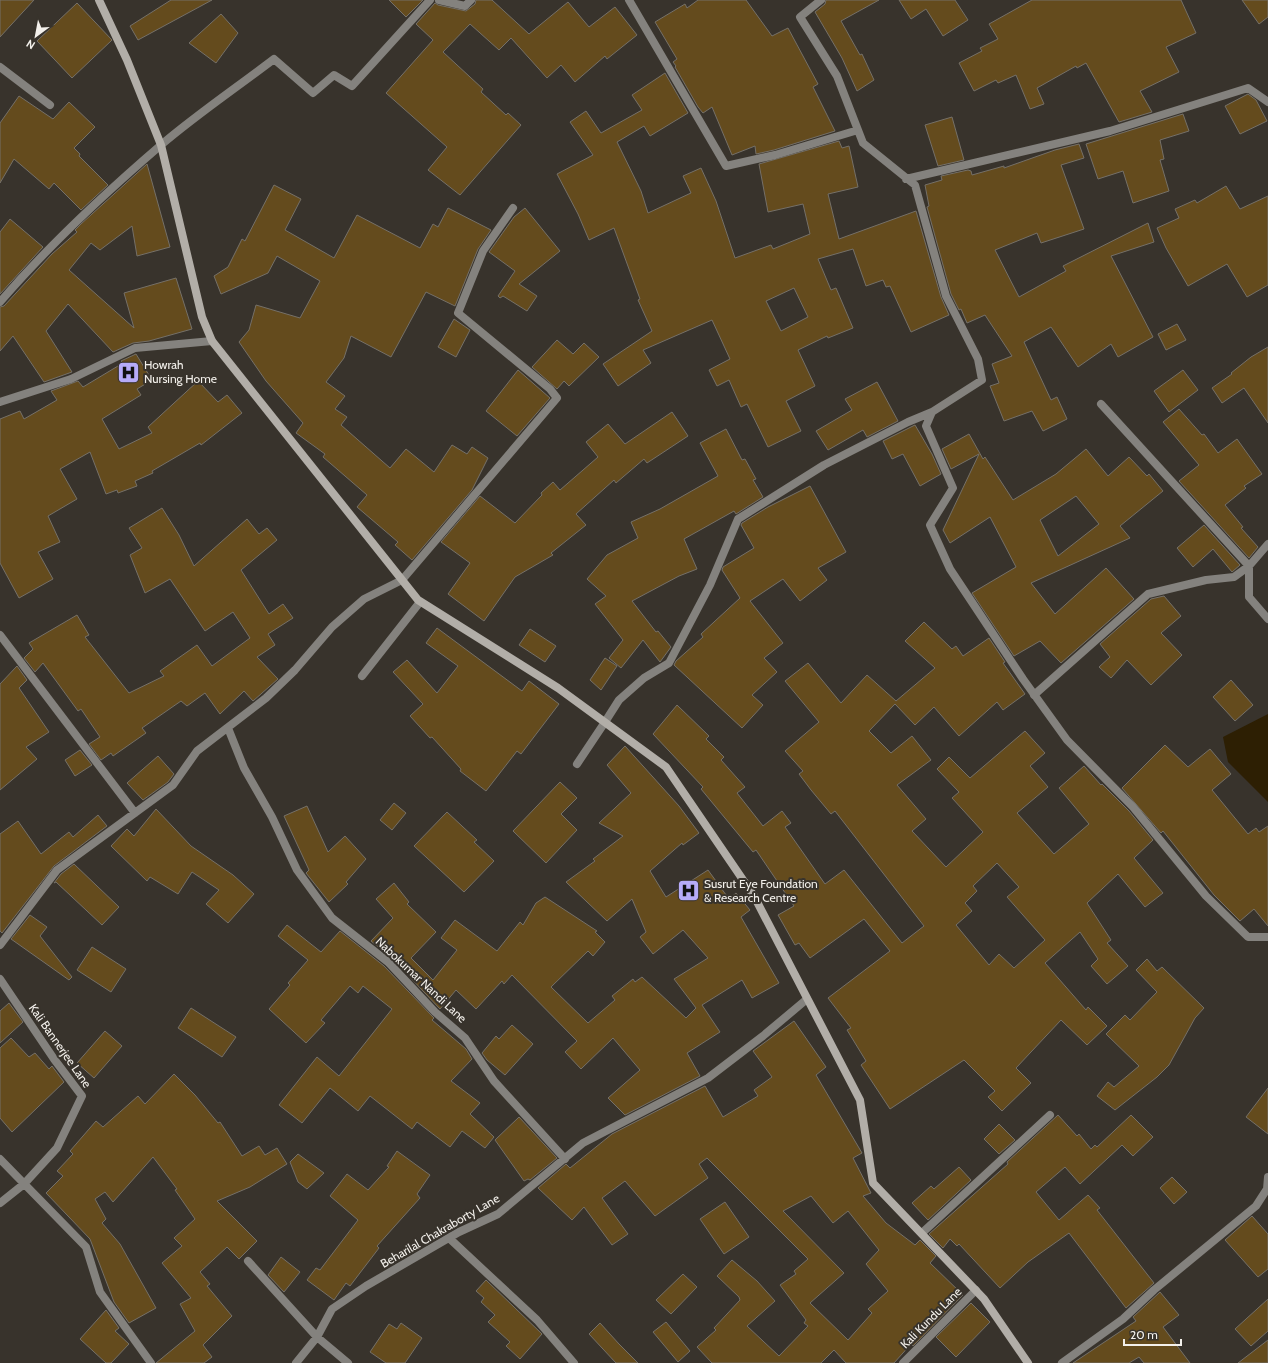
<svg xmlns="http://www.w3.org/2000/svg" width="1268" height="1363" font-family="Cabin,sans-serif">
<rect width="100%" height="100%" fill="#38332c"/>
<path fill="#2d1f03" d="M1268 714V802L1228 762 1223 737Z"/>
<path fill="#644b1d" stroke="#757068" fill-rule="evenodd" d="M0 0H34L0 37Z
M171 0H212L138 40 130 26Z
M389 0H423L406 17Z
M476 0H492L529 34 568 2 589 27 615 7 637 35 607 59 605 56 575 82 561 65 547 78 511 38 499 50 470 24 443 52 483 89 481 92 506 115 508 113 521 125 460 195 428 170 447 147 386 93 433 40 416 24 435 3 438 5 466 11 475 4Z
M698 0H746L772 36 788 28 818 84 813 87 835 131 774 150 756 154 755 146 732 155 712 107 703 113 698 107 675 67 676 66 673 62 677 59 655 22 685 4 687 8Z
M826 0H879L841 21 860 55 862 54 874 80 857 91 842 58 815 12 825 4Z
M899 0H955L968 20 943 36 926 9 911 19Z
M1032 0H1181L1196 33 1166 47 1179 72 1140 91 1152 112 1119 122 1086 63 1077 68 1076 66 1037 88 1044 104 1030 109 1016 75 998 83 996 80 974 91 959 63 982 51 980 48 998 39 989 24Z
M1242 0H1268V17L1259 24Z
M77 3 112 40 72 78 37 41Z
M221 14 238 33 216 63 189 43Z
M665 73 688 113 650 136 644 126 617 142 641 191 648 213 691 193 683 176 701 168 716 201 735 258 771 245 773 249 810 234 803 204 768 212 759 164 839 141 842 148 849 146 858 187 828 194 839 239 916 211 941 297 949 315 911 332 890 286 886 287 883 280 866 286 853 249 818 259 831 290 836 288 853 328 828 338 827 336 798 350 815 386 786 401 801 431 768 447 747 404 741 407 729 380 717 386 709 370 730 359 712 320 643 350 651 363 618 386 603 364 652 331 638 300 640 299 614 228 589 240 578 214 557 174 593 155 570 122 586 111 601 133 642 110 632 95ZM794 288 808 317 781 331 766 301Z
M1248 94 1256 100 1267 121 1240 134 1225 106Z
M19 96 53 119 69 102 95 127 74 148 80 154 79 156 108 185 81 210 54 183 49 189 14 159 0 183V123Z
M1183 114 1189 131 1160 140 1164 159 1160 160 1169 191 1133 203 1123 171 1098 179 1086 144Z
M952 117 964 160 938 166 925 125Z
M1079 144 1084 158 1061 165 1084 229 1041 243 1037 233 995 250 1019 297 1066 271 1063 266 1148 223 1154 242 1111 256 1153 337 1118 357 1111 344 1078 367 1051 327 1024 342 1051 400 1057 397 1067 419 1043 431 1032 411 1004 421 990 386 999 383 992 364 1012 356 985 315 967 323 961 309 959 310 951 294 927 207 929 206 925 185 942 180 941 176 968 170 971 171 972 175 1004 166V168L1055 150Z
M147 164 170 247 137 256 132 226 100 250 91 243 69 270 134 328 124 293 176 278 192 329 149 341 133 343 113 352 68 304 46 331 72 372 44 382 13 336 0 351V307L4 306 52 254 77 232 75 230 81 224Z
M274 185 301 199 285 230 334 258 357 215 420 248 433 224 438 227 448 208 491 230 478 249 455 306 426 292 391 357 351 336 344 358 326 382 345 396 335 409 347 417 341 425 390 468 406 449 434 472 452 445 467 454 472 447 488 458 472 490 412 560 395 545 398 542 357 507 367 495 323 457 325 454 296 433 303 423 266 381 239 342 249 330 256 305 300 318 320 281 277 256 268 273 221 294 214 276 228 267 242 239 245 241Z
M1226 186 1240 209 1268 196V285L1247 297 1227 264 1188 286 1166 248 1157 228 1179 218 1175 209 1195 200 1197 203Z
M525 208 560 251 519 284 537 296 527 311 503 296 500 298 498 296 515 271 489 252 514 217Z
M10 219 43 247 0 294V232Z
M454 319 470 330 456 357 438 347Z
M1177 324 1186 340 1166 350 1158 334Z
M557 340 573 354 584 343 599 357 569 386 564 381 557 389 532 367Z
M1268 347V423L1244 388 1222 403 1212 388 1232 374 1231 373 1251 357Z
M136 354 152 380 137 389 141 395 102 419 119 449 152 433 148 427 198 381 218 402 227 395 242 413 201 445 200 443 152 471 153 473 135 481 137 486 118 493 117 490 106 494 90 452 60 469 77 499 48 516 60 542 38 552 53 579 19 598 0 563V419L20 411 24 419 57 400 51 391 78 381 83 387 123 363 121 361Z
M518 370 550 398 517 436 486 411Z
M1183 370 1198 390 1169 412 1154 391Z
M877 382 898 421 867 437 863 430 828 450 816 431 852 410 845 399Z
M1179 409 1202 435 1204 434 1218 453 1237 439 1262 474 1244 486 1246 488 1225 505 1243 527 1241 528 1258 547 1249 558 1179 481 1199 465 1163 422Z
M672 412 688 436 647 463 644 459 616 483 614 480 576 514 586 525 551 553 553 555 515 577 484 621 448 594 470 563 441 542 480 496 515 523 542 495 541 493 553 482 560 490 598 457 586 442 608 424 625 444Z
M915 425 932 454 941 474 920 486 903 454 892 459 883 441Z
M726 429 742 460 745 459 756 479 753 480 763 497 736 514 734 511 684 539 697 569 679 576 632 601 656 632 658 631 671 647 660 662 643 640 621 668 609 658 623 640 595 604 606 596 587 579 607 555 638 538 631 522 660 509 718 476 700 443Z
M969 434 983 459 985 457 1013 500 1056 474 1086 449 1108 476 1129 457 1147 476 1149 474 1163 491 1120 526 1130 538 1031 583 1055 614 1106 568 1134 599 1061 663 1040 641 1014 656 972 593 1016 567 990 517 950 543 943 530 979 454 951 469 942 449ZM1076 496 1099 524 1058 556 1040 520Z
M810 486 846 552 818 568 827 580 800 601 783 579 750 601 783 643 764 658 777 672 752 695 763 705 742 728 674 665 676 661 703 637 701 634 740 598 722 570 723 567 754 548 741 525 742 523 768 507Z
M162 508 179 535 194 566 247 519 259 534 267 528 277 540 241 570 269 614 283 604 293 618 268 634 275 645 257 657 278 679 253 701 244 691 220 714 205 693 187 706 181 701 142 728 146 733 113 756 111 753 101 760 89 744 100 737 81 709 78 711 43 663 35 672 24 658 33 649 29 643 77 615 89 635 85 637 129 693 164 676 160 671 197 645 212 666 250 638 233 612 205 631 170 579 145 593 130 555 142 548 129 528Z
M1204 525 1240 565 1232 572 1213 549 1193 567 1177 548Z
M1164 596 1181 616 1161 633 1182 655 1151 685 1127 660 1111 678 1099 667 1110 657 1100 644 1151 599Z
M924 622 952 649 956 646 963 656 989 638 1005 662 1003 663 1025 694 1003 710 997 702 959 736 934 707 915 725 895 704 869 731 891 753 912 736 931 760 897 785 926 819 912 831 946 867 983 832 952 798 959 792 937 769 949 757 970 778 1025 731 1045 753 1030 766 1048 787 1017 813 1054 854 1089 824 1059 788 1084 766 1101 785 1102 784 1129 811 1153 840 1134 858 1163 893 1145 907 1118 874 1087 903 1111 940 1107 943 1128 966 1107 984 1091 966 1098 959 1080 932 1045 963 1086 1010 1088 1007 1107 1026 1087 1045 1061 1020 1016 1068 1031 1083 1002 1111 988 1097 995 1091 964 1060 890 1109 861 1065 866 1061 847 1030 851 1028 828 998 890 951 864 919 810 958 799 943 795 945 778 915 794 906 756 850 753 852 701 789 703 787 653 734 677 705 709 736 706 739 724 757 721 760 745 787 737 793 763 826 782 811 791 823 785 827 825 884 844 870 902 943 924 926 835 811 831 814 811 790 799 774 803 771 785 751 819 722 785 681 808 663 841 703 867 675 896 701 935 668 905 641ZM997 863 1019 887 1007 897 1045 940 1014 968 999 954 989 965 956 925 972 911 965 903 977 891 973 886Z
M437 628 522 691 529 681 559 704 521 754 517 751 486 791 460 771 461 769 432 737 430 738 410 716 423 704 393 672 407 660 437 693 458 666 426 643Z
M530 629 556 646 545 662 519 645Z
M605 658 617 666 601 690 590 680Z
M17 666 27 680 19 688 49 732 26 747 37 759 0 790V684Z
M1231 680 1253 705 1235 721 1213 697Z
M1165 745 1188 767 1210 749 1231 774 1212 790 1248 834 1256 828 1259 832 1268 826V926L1254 909 1240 921 1214 895 1163 831 1161 833 1122 788Z
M625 746 679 806 699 833 683 845 682 843 650 871 666 897 708 870 729 899 736 893 750 910 741 917 779 983 752 998 742 980 702 1005 720 1032 687 1053 700 1076 625 1115 608 1098 640 1070 613 1038 581 1069 565 1052 577 1041 512 975 504 984 502 981 476 1009 456 990 440 1009 392 958 371 941 393 918 376 899 394 883 409 902 407 904 436 932 411 958 433 980 457 950 441 938 455 920 497 951 520 922 523 925 536 903 545 897 597 931 595 932 605 942 593 956 588 951 551 987 588 1023 615 1000 612 996 633 979 635 982 642 977 686 1018 696 1008 674 979 708 958 683 930 653 954 640 937 646 932 632 899 607 921 566 882 595 861 593 859 623 836 599 823 631 793 607 765Z
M80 750 92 765 75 776 65 760Z
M158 756 174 774 168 782 143 800 127 783Z
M560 782 577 798 561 814 577 830 546 863 513 831Z
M394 803 406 813 392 830 380 820Z
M307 806 328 852 345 836 366 859 346 882 348 884 329 902 306 873 309 870 284 816Z
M156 809 191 846 233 875 254 894 228 923 206 904 219 890 192 872 178 894 150 877 147 881 111 846 127 829 134 836Z
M447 812 477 840 474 842 494 861 464 892 414 846Z
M98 815 107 826 54 866 2 933 0 931V834L18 821 41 854 69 832 73 837Z
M74 864 119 907 102 925 56 882 54 883 61 874Z
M30 915 47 927 40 936 72 977 69 980 11 939Z
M287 925 321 952 340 931 384 966 434 1018 432 1020 466 1049 472 1059 451 1081 480 1103 470 1114 494 1137 485 1148 462 1131 450 1147 417 1122 412 1129 370 1096 358 1111 330 1088 302 1123 279 1105 317 1057 339 1076 392 1009 363 986 358 993 350 986 321 1020 325 1023 306 1043 269 1009 290 985 288 983 308 960 278 936Z
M92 947 126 969 111 992 77 970Z
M1147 959 1157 971 1162 967 1204 1008 1195 1018 1169 1065 1157 1077 1115 1110 1097 1096 1108 1082 1114 1087 1139 1066 1106 1034 1125 1015 1130 1020 1157 992 1136 970Z
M9 1003 23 1022 0 1043V1011Z
M191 1008 236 1037 222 1057 178 1028Z
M794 1021 826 1067 816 1075 862 1153 853 1158 871 1193 863 1196 886 1223 915 1245 920 1240 936 1256 930 1263 963 1295 913 1346 911 1344 894 1363H846L834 1350 821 1363H712L697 1347 716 1330 714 1328 740 1300 739 1297 717 1276 732 1260 757 1281 775 1301 747 1326 779 1356 808 1326 804 1323 806 1320 780 1285 796 1274 794 1271 808 1259 707 1158 699 1164 708 1178 655 1216 625 1181 602 1198 628 1234 612 1245 584 1207 572 1220 538 1188 566 1164 570 1168 612 1134 705 1086 723 1117 758 1096 754 1090 772 1077 753 1051ZM811 1196 833 1223 848 1211 879 1250 866 1264 888 1291 868 1309 872 1313 848 1340 810 1303 844 1273 783 1211Z
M512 1025 533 1044 505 1075 487 1060 482 1053 496 1036 499 1039Z
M105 1031 122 1046 94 1078 77 1063Z
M11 1038 29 1057 35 1053 49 1069 52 1066 64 1082 12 1132 0 1118V1048Z
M174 1074 195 1095 218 1123 220 1122 242 1156 259 1146 265 1155 277 1148 287 1164 250 1187 217 1201 257 1241 239 1259 227 1247 200 1272 210 1284 207 1286 232 1316 203 1345 212 1357 204 1363H156L195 1331 180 1304 191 1298 162 1263 182 1246 174 1238 195 1219 175 1190 177 1189 153 1157 113 1202 105 1192 95 1199 106 1219 102 1223 120 1244 156 1308 129 1323 114 1302 90 1239 46 1193 63 1176 57 1171 73 1154 70 1151 96 1121 103 1127 138 1096 145 1104Z
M1268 1088V1134L1246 1117Z
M1058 1115 1077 1136 1079 1134 1091 1149 1095 1145 1097 1147 1131 1115 1153 1137 1133 1156 1122 1145 1080 1184 1065 1167 1036 1192 1059 1220 1088 1195 1100 1208 1097 1210 1154 1283 1126 1308 1069 1233 1028 1262 1000 1288 959 1244 957 1246 950 1239 943 1248 929 1234 1008 1164 1007 1162Z
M519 1117 557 1158 530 1180 528 1179 524 1181 495 1140Z
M999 1124 1015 1140 999 1154 984 1139Z
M397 1151 430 1175 417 1194 420 1198 377 1246 379 1248 350 1286 346 1283 334 1300 307 1280 316 1268 320 1270 358 1220 330 1196 347 1174 368 1190 389 1167 387 1166Z
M298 1154 324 1173 307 1189 298 1182 290 1162Z
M959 1167 971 1180 928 1220 912 1203 931 1186 934 1189Z
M1172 1177 1187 1192 1174 1204 1160 1188Z
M725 1202 749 1237 724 1254 700 1219Z
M1252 1216 1268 1234V1269L1258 1277 1225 1240Z
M281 1257 300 1272 284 1292 268 1275Z
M683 1274 697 1287 671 1314 656 1300Z
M486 1280 542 1334 520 1359 506 1346 510 1342 488 1322 495 1315 481 1302 484 1298 476 1291Z
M1160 1292 1179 1315 1163 1327 1190 1363H1144L1139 1357 1129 1363H1073L1136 1321 1133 1317Z
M1268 1299V1331L1251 1346 1235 1329Z
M971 1303 990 1322 956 1357 936 1337Z
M106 1310 119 1328 115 1331 129 1344 111 1363H106L80 1339Z
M666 1322 690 1351 678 1362 653 1332Z
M401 1323 422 1338 405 1363H386L370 1352 389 1324 397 1329Z
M600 1323 619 1344 638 1363H616L589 1334Z
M1268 1340V1363H1238Z"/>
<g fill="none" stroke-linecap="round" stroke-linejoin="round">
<path stroke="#84827e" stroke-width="8" d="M577 764 605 722"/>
<path stroke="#84827e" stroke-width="8" d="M439 0 465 6 471 0
M629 0 726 166 775 155 858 130
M821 0 800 17 837 76 863 143 915 185 946 296 978 359 982 380 932 412 926 426 953 488 930 525 950 569 1023 679 1067 740 1133 807 1206 896 1248 937H1268
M0 67 50 105
M906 179 1110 131 1248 88 1268 102
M0 302C49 245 104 194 161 145 196 115 236 88 274 59L313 93 334 75 352 86 430 0
M1101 404 1249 566V597L1268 619
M0 635 135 813
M362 676 420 602
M1034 695 1148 594 1206 580 1234 577 1249 566 1268 544
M605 722 619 700 644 678 669 663 710 585 738 519 824 465 908 422 932 412
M228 728 244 768 272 817 297 870 332 918 388 962 435 1012 465 1038 494 1081 565 1159
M0 945 57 870 173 785 197 751 266 698 295 670 332 627 364 599 402 580 557 398 550 389 458 313 483 251 513 208
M0 979 54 1059 82 1096 57 1148 24 1184 0 1203
M0 1159 86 1247 100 1292 151 1363
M922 1233 1050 1115
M449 1238 537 1320 574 1363
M248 1261 317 1337 348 1363
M296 1363 317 1337 332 1309 366 1286 459 1232 498 1214 583 1143 708 1078 763 1036 807 999
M903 1363 976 1290
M1062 1363 1123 1319 1154 1290 1256 1206 1267 1189 1268 1177"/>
<path stroke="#84827e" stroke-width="8" d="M0 402 71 379 135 348 212 341"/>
<path stroke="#b2aea8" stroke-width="8" d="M99 0 127 60 161 145 202 317 212 341 418 600 558 688 666 767 754 896 860 1100 873 1183 984 1299 1028 1363"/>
</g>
<defs>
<symbol id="hospital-square" viewBox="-11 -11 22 22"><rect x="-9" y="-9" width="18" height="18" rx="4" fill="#b6abf8" stroke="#38332c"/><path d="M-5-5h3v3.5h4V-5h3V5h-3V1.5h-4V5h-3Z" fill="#111"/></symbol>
</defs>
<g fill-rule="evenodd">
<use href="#hospital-square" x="116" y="360" width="25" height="25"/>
<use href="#hospital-square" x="676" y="878" width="25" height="25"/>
</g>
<g text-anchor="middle" stroke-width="4" stroke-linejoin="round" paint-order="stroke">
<g font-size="12" fill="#f3f0eb" stroke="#38332c" text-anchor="start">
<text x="144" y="369">Howrah<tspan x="144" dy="14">Nursing Home</tspan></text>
<text x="704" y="888">Susrut Eye Foundation<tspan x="704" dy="14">&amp; Research Centre</tspan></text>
</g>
<g font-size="12" fill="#f3f0eb" stroke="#38332c">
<text transform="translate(421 980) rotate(43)" y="4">Nabokumar Nandi Lane</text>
<text transform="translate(60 1046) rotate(55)" y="4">Kali Bannerjee Lane</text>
<text transform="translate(440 1231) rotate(-30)" y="4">Beharilal Chakraborty Lane</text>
<text transform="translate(931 1318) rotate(-45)" y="4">Kali Kundu Lane</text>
</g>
</g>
<g transform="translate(36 36) rotate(212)" stroke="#38332c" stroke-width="3" paint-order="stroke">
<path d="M0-3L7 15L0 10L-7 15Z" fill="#f3f0eb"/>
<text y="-6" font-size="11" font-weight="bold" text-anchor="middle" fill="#f3f0eb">N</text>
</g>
<path d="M1124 1339v6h57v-6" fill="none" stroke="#f3f0eb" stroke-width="2"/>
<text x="1130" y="1339" font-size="12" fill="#f3f0eb" stroke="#38332c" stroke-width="3" paint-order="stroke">20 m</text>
</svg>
